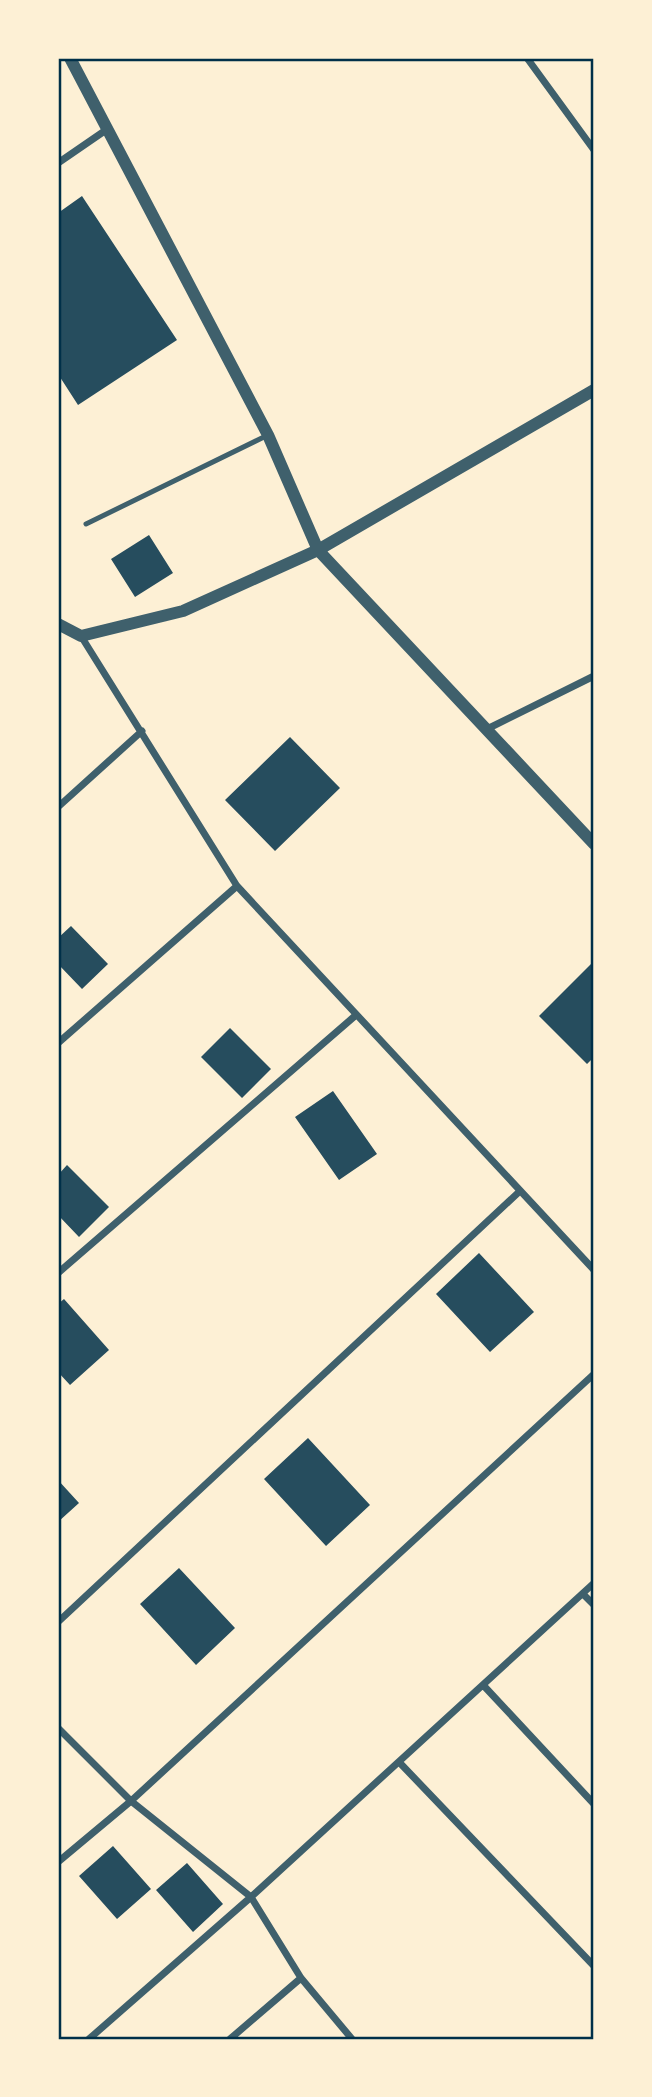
<svg xmlns="http://www.w3.org/2000/svg" width="652" height="2097" font-family="Quicksand,sans-serif">
<rect width="100%" height="100%" fill="#fdf0d5"/>
<path fill="#264d5e" d="M82 196 177 340 78 405 58 374V213Z
M149 535 173 573 135 597 111 559Z
M290 737 340 788 275 851 225 800Z
M71 926 108 964 82 989 58 964V938Z
M594 961V1057L587 1064 539 1016Z
M230 1028 271 1069 242 1098 201 1057Z
M333 1091 377 1154 339 1180 295 1117Z
M67 1165 109 1207 79 1237 58 1215V1175Z
M479 1253 534 1312 490 1352 436 1294Z
M64 1299 109 1350 70 1385 58 1372V1304Z
M308 1438 370 1505 326 1546 264 1479Z
M58 1480 79 1503 58 1522Z
M179 1568 235 1628 196 1665 140 1604Z
M113 1846 151 1889 117 1919 79 1876Z
M187 1863 223 1904 193 1932 156 1890Z"/>
<g fill="none" stroke-linecap="round" stroke-linejoin="round">
<path stroke="#3f606c" stroke-width="5" d="M86 524 268 435"/>
<path stroke="#3f606c" stroke-width="7" d="M527 58 594 150
M58 163 106 130
M81 636 237 886 594 1270
M485 730 594 676
M58 807 142 731
M58 1043 237 886
M58 1273 356 1015
M583 1594 594 1605
M58 1622 520 1191
M484 1686 594 1804
M58 1728 131 1801 251 1897 301 1978 352 2039
M399 1762 594 1966
M58 1862 131 1801 594 1374
M89 2039 251 1897 594 1583
M230 2039 301 1978"/>
<path stroke="#3f606c" stroke-width="12" d="M70 58 268 435 318 550 594 844
M58 624 81 636 183 611 318 550 594 390"/>
</g>
<rect width="652" height="2097" fill="none" stroke="#fdf0d5" stroke-width="119"/>
<rect x="60" y="60" width="532" height="1978" fill="none" stroke="#003049" stroke-width="2.5"/>
</svg>
